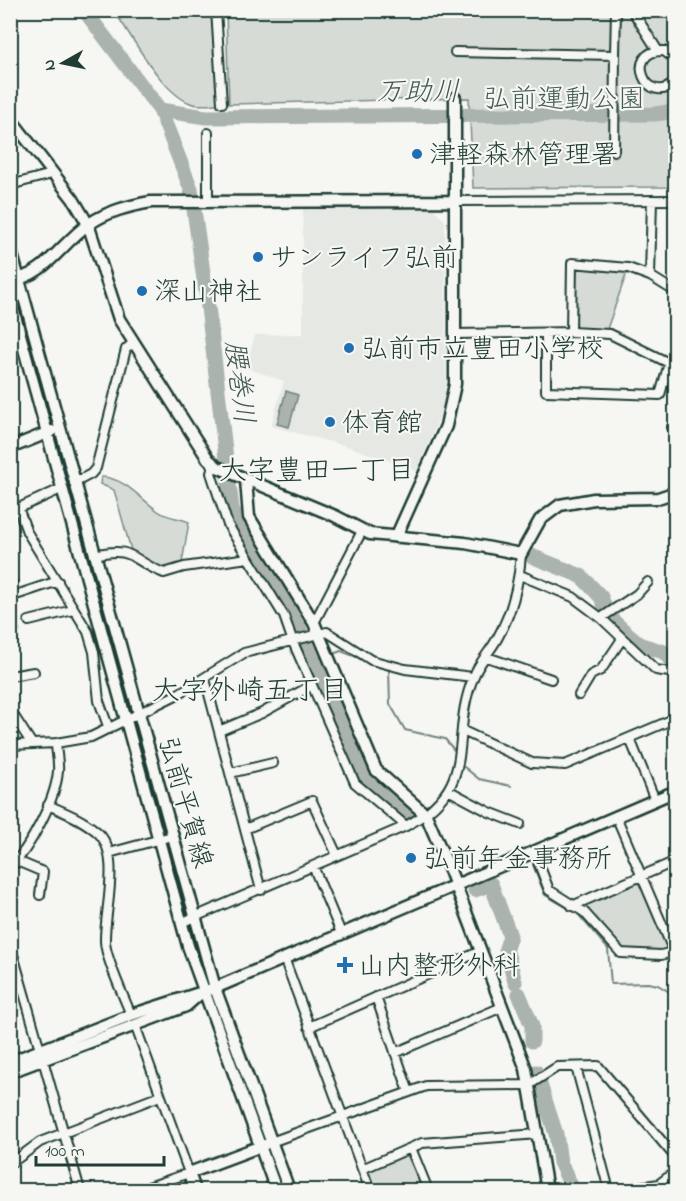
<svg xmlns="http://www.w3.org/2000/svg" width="686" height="1201" font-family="'Indie Flower','Klee One',sans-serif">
<rect width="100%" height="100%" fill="#f6f6f2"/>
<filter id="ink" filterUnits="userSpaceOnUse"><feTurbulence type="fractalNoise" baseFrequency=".0167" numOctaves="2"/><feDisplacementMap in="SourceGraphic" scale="12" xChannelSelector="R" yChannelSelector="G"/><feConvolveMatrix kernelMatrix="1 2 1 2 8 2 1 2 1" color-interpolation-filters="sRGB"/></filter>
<g filter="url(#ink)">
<path fill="#e6e8e4" d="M303 209H434L445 221 446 386 442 411 417 471 353 448 271 426 284 381 246 368 255 335 303 334Z"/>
<path fill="#d6dbd6" stroke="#7a8c85" stroke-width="1.5" d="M114 11H216L222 103C213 104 199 107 190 103 160 91 133 37 114 11Z
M226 11H675V187L473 188 469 98 229 104Z
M574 265 627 272 607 329H574Z
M101 477C126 478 139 498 158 511 166 517 179 518 189 522L182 563 168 571 156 567 131 550 114 490 100 484Z
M637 882 641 883 667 946 664 950 622 949 586 910 588 903Z
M406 1153 423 1190H374L368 1169Z"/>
<path fill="#aab3ae" stroke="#72847d" stroke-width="1.5" d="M286 391 298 395 289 427 277 424Z"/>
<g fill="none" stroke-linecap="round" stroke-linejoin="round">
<path stroke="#72847d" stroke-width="2" d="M330 655 341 651 367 661
M313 660 325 656
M378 666 389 670 390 704 405 730 445 739 454 750
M464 767 479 779 511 786
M533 865 545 895 578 914 608 949 611 984 648 983 658 985 671 993 676 1023"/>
<path stroke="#aab3ae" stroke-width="15" d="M84 10 160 110 191 189 208 307 232 509 251 547 290 607 365 779 406 814
M160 110 206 117 655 114 676 111
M529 555 581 576 601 597 609 617 622 629 641 645 664 652 676 666
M475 890 491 884 510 936 506 948 515 982
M519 994 532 1026V1041
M536 1072 556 1134 560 1162 573 1190"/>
<defs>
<path id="street" d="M216 10 222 103
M632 10 658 51
M455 52 615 55 616 10
M676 60 664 51C622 49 647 111 676 81
M614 151 615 55
M10 185 52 174
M208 201V133
M455 201 676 200
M650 276 652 200
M546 333V391L660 395 669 363 610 334 571 332
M456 334 571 332 572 263 628 268 650 276 676 292
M672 427 676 426
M214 464 211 473 228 525 284 616 293 642 355 783 406 826
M74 483 91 474 96 468 126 349 134 342
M19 510 27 532 88 632 94 652 99 701 109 729
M10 512 63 488
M94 555C135 545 131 561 164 573L184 567 248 558
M520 575 573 597 601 618 656 670 676 673
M10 582H12
M19 594 58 581
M601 618 637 594 648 582
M29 621 73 610
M314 623 362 531
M10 631 14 630
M487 657 551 679
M10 676 34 672
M205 679 261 890
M579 695 591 675 601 670 622 639
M10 710 32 744
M219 731 262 713 312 685
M463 731 532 763 565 765 676 718
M630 739 655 800
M10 745 56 743 91 737 178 694 244 653 327 632 371 660 405 669 473 677
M230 773 273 763
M448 790 489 812 520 824
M48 805C64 812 82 819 96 831 123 852 104 911 105 941 105 957 124 997 131 1015
M616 816 676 957
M245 829 312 801 337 855
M534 851 549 890 584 912 621 953 661 955 673 952
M109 853 172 836
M17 861 43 872 40 895
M313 866 341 933
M10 868C30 848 56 799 58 771 59 762 56 752 56 743
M572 906 676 861
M183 922 406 826C483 784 447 739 474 676 479 662 491 651 498 637 512 612 519 583 521 554
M10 944 80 1190
M284 958 370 1190
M376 997 409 1092
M135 1025 189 1173 140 1190
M309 1027 481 951
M395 1053 502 1007
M576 1067 609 1190
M271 1142 426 1086 529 1085 557 1067 598 1066 676 1158
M411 1148 428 1190
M10 1164 40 1142 160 1096
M362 1169 422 1143 538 1134
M619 1190 659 1184 676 1171"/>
<path id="secondary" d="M10 118 73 199 88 224 119 319 208 459 217 467 335 516 370 534 465 543 521 554 540 520 560 505 594 499 658 498 676 492
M10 247 215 988 289 1190
M10 280C44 278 63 241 89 224 108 211 129 206 151 202L455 201
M10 298 188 946 276 1190
M10 448 52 431
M246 480 249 517 314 623 376 770 426 815 451 873 526 1069 547 1190
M396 537 446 426 455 384V98
M10 1062 131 1015 215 988 676 791
M10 1072 186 1006 202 992
M195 1190 189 1173 264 1145"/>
</defs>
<use href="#street" stroke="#1f3d34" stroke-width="12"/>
<use href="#secondary" stroke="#1f3d34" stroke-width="15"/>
<use href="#street" stroke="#f6f6f2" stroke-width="8"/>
<use href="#secondary" stroke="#f6f6f2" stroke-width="10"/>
</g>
</g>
<g fill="#1f6fb2" stroke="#f6f6f2" stroke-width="2">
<circle cx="417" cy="154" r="6"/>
<circle cx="258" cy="257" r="6"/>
<circle cx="142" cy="291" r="6"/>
<circle cx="349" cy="348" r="6"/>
<circle cx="330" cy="422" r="6"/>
<circle cx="411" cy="858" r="6"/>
<path d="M342 956h6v6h6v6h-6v6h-6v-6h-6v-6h6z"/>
</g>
<g text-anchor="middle" stroke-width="4.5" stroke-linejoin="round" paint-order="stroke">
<g font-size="27" fill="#445d54" stroke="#f6f6f2">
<text x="564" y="107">弘前運動公園</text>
</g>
<g font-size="27" fill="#1f3d34" stroke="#f6f6f2" text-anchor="start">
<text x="429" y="163">津軽森林管理署</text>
<text x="270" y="266">サンライフ弘前</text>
<text x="154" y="300">深山神社</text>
<text x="361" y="357">弘前市立豊田小学校</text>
<text x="342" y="431">体育館</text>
<text x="423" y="867">弘前年金事務所</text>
<text x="358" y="974">山内整形外科</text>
</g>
<g font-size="27" fill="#1f3d34" stroke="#f6f6f2">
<text transform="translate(186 802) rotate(74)" y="9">弘前平賀線</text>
</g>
<g font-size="28" font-style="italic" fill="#425a52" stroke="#f6f6f2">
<text x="418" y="100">万助川</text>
<text transform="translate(241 382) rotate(83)" y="10">腰巻川</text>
</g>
<g font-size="28" fill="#1f3d34" stroke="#f6f6f2">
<text x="317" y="479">大字豊田一丁目</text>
<text x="250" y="699">大字外崎五丁目</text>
</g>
</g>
<rect width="686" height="1201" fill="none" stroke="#f6f6f2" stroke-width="36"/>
<rect x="18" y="18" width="650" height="1165" fill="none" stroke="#1f3d34" stroke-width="2" filter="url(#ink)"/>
<g transform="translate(63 63) rotate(261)" stroke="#f6f6f2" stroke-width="4.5" paint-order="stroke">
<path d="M0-4.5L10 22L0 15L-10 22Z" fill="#1f3d34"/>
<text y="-9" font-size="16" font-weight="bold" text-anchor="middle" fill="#1f3d34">N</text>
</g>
<path d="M36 1156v9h128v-9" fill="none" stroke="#1f3d34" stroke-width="3"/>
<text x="45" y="1156" font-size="18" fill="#1f3d34" stroke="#f6f6f2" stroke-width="4.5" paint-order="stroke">100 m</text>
</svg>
